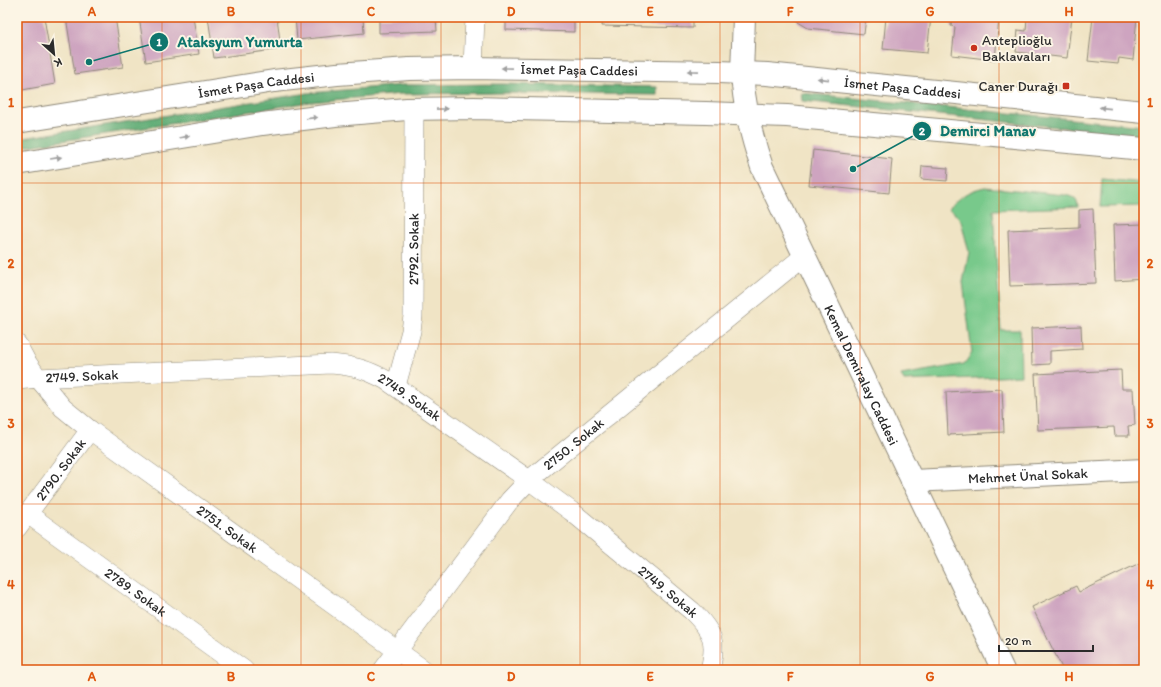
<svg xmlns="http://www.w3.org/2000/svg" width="1161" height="687" font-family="Itim,sans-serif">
<rect width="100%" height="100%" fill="#fcf5e5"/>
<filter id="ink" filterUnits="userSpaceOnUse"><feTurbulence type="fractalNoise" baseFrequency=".025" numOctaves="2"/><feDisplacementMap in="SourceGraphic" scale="8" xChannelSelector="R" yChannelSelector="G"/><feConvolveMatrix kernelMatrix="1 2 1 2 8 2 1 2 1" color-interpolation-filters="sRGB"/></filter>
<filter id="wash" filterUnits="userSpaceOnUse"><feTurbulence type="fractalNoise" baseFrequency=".012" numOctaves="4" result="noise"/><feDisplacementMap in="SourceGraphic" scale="16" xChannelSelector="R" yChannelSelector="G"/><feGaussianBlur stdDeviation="0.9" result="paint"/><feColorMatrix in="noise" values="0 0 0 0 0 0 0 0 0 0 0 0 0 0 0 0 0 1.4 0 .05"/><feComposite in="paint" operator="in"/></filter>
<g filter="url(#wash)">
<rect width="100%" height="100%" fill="#f0e4c5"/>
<path fill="#78c98b" stroke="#527a5b" d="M1102 179 1144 183V206L1100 207Z
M985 187 1065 195C1073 197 1077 198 1078 207L993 210 1001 330H1020L1021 376 904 381 901 375 964 364 972 353 963 282 969 252 961 221 956 214 948 208C961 196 967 191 985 187Z"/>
<path fill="#62ad77" stroke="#466c51" d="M504 84 657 87V95L504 93 401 94 310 102 17 148V139L308 93 403 85Z
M801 93 1144 126V136L802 101Z"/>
<g id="blocks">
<path fill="#cea4c0" d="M17 17H44L55 84 17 91Z
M66 17H115L123 67 75 74Z
M139 17H193L199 54 146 62Z
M208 17H277L281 49 214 58Z
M295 17H363L364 33 297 40Z
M379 17H436L437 31 379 33Z
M506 17H574V32L506 30Z
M603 17H693V28L602 26Z
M797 17H866L864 34 808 28 798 22Z
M886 17H931L927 53 883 49Z
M952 17H999L995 60 952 55 955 27 951 26Z
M1027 17H1072L1067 58 1016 52 1018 30 1026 31Z
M1093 17H1137L1133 60 1119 58 1118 64 1088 61Z
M813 150 892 159 889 193 809 185Z
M922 166 948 168 947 181 921 179Z
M1093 209 1096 283 1010 286 1008 230 1079 227V210Z
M1144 224V279L1115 281 1113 225Z
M1081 326 1082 349 1050 351V364L1032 365 1031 328Z
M1121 370 1122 389H1133L1135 425 1128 426 1129 436H1115L1114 427 1038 430 1035 374Z
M1002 389 1004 432 948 435 946 392Z
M1144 561V662L1127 670H1063L1032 607 1076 586 1079 592Z"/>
</g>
</g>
<g filter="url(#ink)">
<use href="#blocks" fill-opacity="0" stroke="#8e8878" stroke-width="1"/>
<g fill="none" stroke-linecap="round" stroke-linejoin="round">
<defs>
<g id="service">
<path d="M473 68 475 17"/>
<path id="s1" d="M17 344 26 361 38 378 331 364C353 366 366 369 386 380L529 480 571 511 692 611C713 632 717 641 710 670"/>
<path id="s2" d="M17 380 38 378 63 408 90 430 424 670"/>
<path id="s3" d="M396 386 411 331 413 316 414 109"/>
<path id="s4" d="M28 514 244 670"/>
<path id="s5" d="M17 528 90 430"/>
<path id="s6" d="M383 670 510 500 529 480 804 256"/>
</g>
<g id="minor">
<path d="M742 73 744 17"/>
<path id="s7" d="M912 481 1144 470"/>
</g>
<g id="tertiary">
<path id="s8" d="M742 73C744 106 751 136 762 167L1003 670"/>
</g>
<g id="secondary">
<path id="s9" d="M17 122 274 81 337 74 409 69 473 68 719 72 767 74 1144 112"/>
<path d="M17 164 262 124 335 115 407 109 474 108 706 113 787 116 1144 149"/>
</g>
</defs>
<use href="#service" stroke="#8e8878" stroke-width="20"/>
<use href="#minor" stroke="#8e8878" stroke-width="24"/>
<use href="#tertiary" stroke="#8e8878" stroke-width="24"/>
<use href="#secondary" stroke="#8e8878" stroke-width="24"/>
<use href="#service" stroke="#fff" stroke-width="19"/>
<use href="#minor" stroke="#fff" stroke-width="22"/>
<use href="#tertiary" stroke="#fff" stroke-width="22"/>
<use href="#secondary" stroke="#fff" stroke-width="22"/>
</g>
<defs><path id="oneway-solid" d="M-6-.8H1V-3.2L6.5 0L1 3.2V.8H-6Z"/></defs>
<g fill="#a0a0a0">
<use href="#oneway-solid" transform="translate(507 68) rotate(-179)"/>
<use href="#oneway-solid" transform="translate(693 71) rotate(-179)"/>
<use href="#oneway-solid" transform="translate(823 79) rotate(-174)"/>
<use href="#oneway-solid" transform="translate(1105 108) rotate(-174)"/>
<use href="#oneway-solid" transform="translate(442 109) rotate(-1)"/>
<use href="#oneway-solid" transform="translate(312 118) rotate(-7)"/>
<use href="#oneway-solid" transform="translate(184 137) rotate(-9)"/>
<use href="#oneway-solid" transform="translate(56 158) rotate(-9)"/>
</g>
</g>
<path fill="none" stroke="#df570e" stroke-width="1" stroke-opacity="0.55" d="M162 17V670M301 17V670M441 17V670M580 17V670M720 17V670M860 17V670M999 17V670M17 183H1144M17 344H1144M17 504H1144"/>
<g fill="#c8321e" stroke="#fcf5e5" stroke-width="1.5">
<circle cx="974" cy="48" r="4"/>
<rect x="1062" y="82" width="8" height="8" rx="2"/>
</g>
<g text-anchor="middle" stroke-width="4" stroke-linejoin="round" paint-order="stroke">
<g font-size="14" fill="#2b2b2b" stroke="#fcf5e5" text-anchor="start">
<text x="982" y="45">Anteplioğlu<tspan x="982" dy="16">Baklavaları</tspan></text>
<text x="1058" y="91" text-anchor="end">Caner Durağı</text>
</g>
<g font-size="14" fill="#2b2b2b" stroke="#fcf5e5">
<text dy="5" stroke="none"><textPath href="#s9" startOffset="566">İsmet Paşa Caddesi</textPath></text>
<text dy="5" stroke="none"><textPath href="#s9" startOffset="242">İsmet Paşa Caddesi</textPath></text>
<text dy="5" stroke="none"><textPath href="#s9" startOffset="890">İsmet Paşa Caddesi</textPath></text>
<text dy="5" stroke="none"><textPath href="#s3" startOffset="139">2792. Sokak</textPath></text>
<text dy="5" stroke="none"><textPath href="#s8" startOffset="327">Kemal Demiralay Caddesi</textPath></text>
<text dy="5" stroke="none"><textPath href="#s1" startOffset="84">2749. Sokak</textPath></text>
<text dy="5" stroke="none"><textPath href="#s1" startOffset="420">2749. Sokak</textPath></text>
<text dy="5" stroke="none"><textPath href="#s6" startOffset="297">2750. Sokak</textPath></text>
<text dy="5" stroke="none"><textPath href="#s5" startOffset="73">2790. Sokak</textPath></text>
<text dy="5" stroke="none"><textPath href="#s7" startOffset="116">Mehmet Ünal Sokak</textPath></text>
<text dy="5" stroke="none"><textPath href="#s2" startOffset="264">2751. Sokak</textPath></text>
<text dy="5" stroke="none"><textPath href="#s4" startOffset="133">2789. Sokak</textPath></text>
<text dy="5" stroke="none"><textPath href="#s1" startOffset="744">2749. Sokak</textPath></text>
</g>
</g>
<path fill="none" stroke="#0f766e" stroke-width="1.5" d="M89 62L159 42M853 169L922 131"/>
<g fill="#0f766e" stroke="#fcf5e5" stroke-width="1.5">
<circle cx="89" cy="62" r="4"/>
<circle cx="853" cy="169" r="4"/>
<circle cx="159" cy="42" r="10"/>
<circle cx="922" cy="131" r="10"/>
</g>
<g font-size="12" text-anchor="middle" font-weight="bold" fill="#fff">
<text x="159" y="46">1</text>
<text x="922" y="135">2</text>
</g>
<g font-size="15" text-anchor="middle" font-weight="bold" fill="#0f766e" stroke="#fcf5e5" stroke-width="4" stroke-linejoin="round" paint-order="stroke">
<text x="240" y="47">Ataksyum Yumurta</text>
<text x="988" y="136">Demirci Manav</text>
</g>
<rect width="1161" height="687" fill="none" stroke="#fcf5e5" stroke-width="44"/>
<g transform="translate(54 54) rotate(153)" stroke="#fcf5e5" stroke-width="3" paint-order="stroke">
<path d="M0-3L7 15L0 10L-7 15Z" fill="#2b2b2b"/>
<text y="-6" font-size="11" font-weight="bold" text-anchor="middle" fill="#2b2b2b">K</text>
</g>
<path d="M999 645v6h94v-6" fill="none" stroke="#2b2b2b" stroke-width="2"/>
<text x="1005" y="645" font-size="12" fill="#2b2b2b" stroke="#fcf5e5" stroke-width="3" paint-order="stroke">20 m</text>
<rect x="22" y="22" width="1117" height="643" fill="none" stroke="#df570e" stroke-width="1.5"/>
<g font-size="13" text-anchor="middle" font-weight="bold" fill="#df570e">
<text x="92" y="16">A</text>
<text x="231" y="16">B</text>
<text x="371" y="16">C</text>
<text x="511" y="16">D</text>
<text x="650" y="16">E</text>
<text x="790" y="16">F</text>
<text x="930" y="16">G</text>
<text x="1069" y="16">H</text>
<text x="11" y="107">1</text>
<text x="1150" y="107">1</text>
<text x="11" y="268">2</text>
<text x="1150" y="268">2</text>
<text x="11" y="428">3</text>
<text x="1150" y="428">3</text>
<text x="11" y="589">4</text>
<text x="1150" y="589">4</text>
<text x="92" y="681">A</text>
<text x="231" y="681">B</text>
<text x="371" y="681">C</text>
<text x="511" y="681">D</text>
<text x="650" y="681">E</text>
<text x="790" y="681">F</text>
<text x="930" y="681">G</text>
<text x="1069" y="681">H</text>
</g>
</svg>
